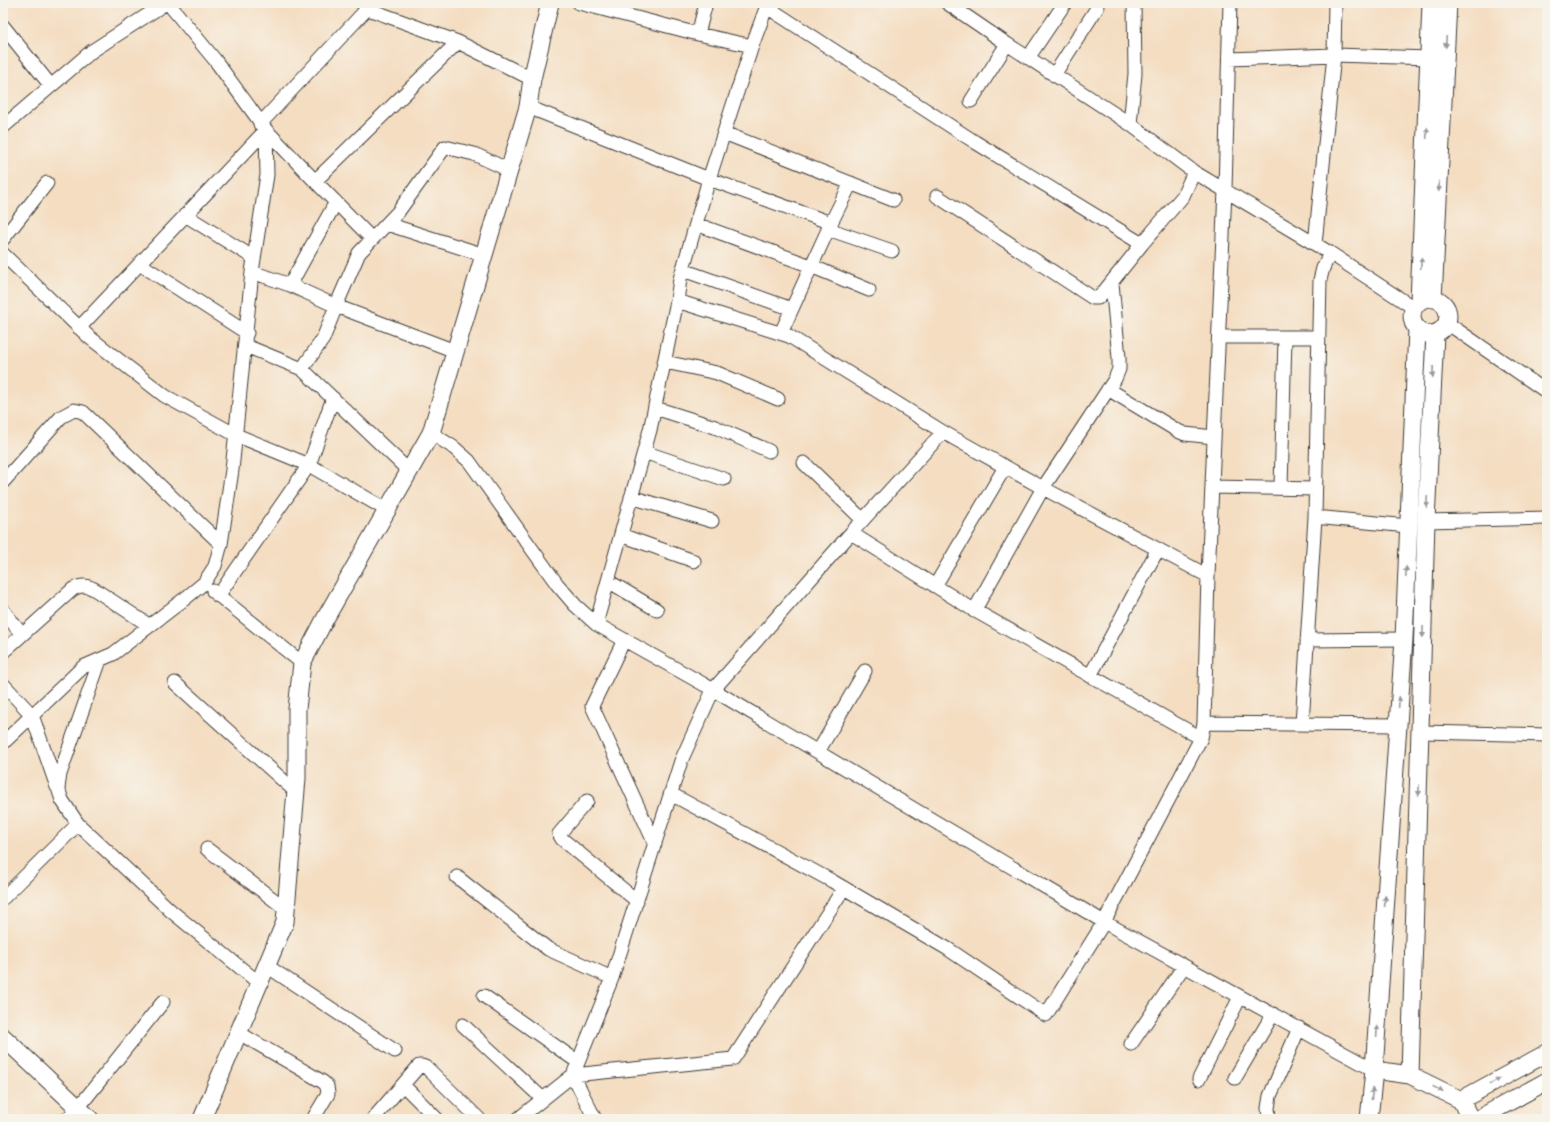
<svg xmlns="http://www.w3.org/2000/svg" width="1550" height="1122" font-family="'IM FELL Double Pica',serif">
<rect width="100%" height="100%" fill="#f7f3e8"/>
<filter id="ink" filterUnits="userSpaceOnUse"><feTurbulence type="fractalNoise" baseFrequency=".025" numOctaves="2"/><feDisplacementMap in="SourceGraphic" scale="8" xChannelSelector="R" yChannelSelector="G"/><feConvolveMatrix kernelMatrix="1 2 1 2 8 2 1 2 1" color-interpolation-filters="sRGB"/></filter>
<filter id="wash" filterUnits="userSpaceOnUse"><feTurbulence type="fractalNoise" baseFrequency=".012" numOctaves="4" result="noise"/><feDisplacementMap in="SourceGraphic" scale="16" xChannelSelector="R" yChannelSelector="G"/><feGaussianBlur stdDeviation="0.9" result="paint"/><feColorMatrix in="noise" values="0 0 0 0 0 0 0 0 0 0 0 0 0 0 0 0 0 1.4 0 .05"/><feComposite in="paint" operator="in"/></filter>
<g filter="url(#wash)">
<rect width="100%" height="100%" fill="#f4ddc1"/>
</g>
<g filter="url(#ink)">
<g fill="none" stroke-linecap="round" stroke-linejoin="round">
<defs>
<path id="service" d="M357 3 369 9"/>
<path id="minor" d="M579 3 698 34 752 46
M947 3 1007 44 1130 124 1194 172 1330 253 1414 308
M767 7 975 142 1142 244
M3 26 51 86
M698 34 706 3
M1028 58 1065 3
M1229 59 1334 55 1430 58
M1054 75 1097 8
M971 101 1007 44
M528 107 709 179 831 223
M260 124 365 11 368 9 458 42
M1130 124 1135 74 1134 3
M3 127 92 51 166 3
M724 133 893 200
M315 181 372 239
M937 196 1093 298H1098L1102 294 1142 244 1183 196 1194 172
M185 215 254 258
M387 224 484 255
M696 224 811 266 869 290
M828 229 892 251
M3 239 47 183
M1315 244 1334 55 1335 3
M3 254 89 337 165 396 236 435 309 465 387 510
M140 264 247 333
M683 270 792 309
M252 272 290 285 336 306 455 351
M290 285 336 202
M677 301 789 336 943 432 1043 488 1208 576
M1447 323 1547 392
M79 328 266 130 315 181 458 42 532 79
M781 333 831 223 851 183
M1219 337H1319
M246 346 302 369
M665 362 717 373 778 399
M1108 389 1178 431 1185 434 1214 437
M655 408 715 427 769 451
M431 433 453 447 469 461 557 584 575 605 596 624 705 685 1104 922 1374 1070
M644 452 724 479
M804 463 863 520
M409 471 302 369 323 339 336 306 359 253 398 212 445 147 474 154 509 170
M3 482 61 417 74 410 83 412 221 544
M1212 487 1315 489
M1281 488 1285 337
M631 497 712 521
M1315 517 1408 526
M1426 521 1547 518
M851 533 943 432
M621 535 694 561
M608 581 657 610
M935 586 1005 467
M213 591 302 663
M218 596 309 465 333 398
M3 610 22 635
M974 611 1043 488 1115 379 1119 369V358L1112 283
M596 624 650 430 677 301 680 279 709 179 752 46 768 3
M624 640 592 706 655 844
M1307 640 1404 639
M3 652 73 589C81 585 86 585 94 589L150 626
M1090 676 1158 549
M175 683 296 792
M3 684 32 715 57 787
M1204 723 1398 725
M1302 724 1315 517 1320 280 1323 268 1330 253
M1421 732 1547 735
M3 743 83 667 113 654 187 597 204 583 215 566 221 544 232 470 252 272 267 175 266 130 215 60 168 3
M818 752 865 671
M671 794 832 881 948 949 1046 1015 1104 922 1201 738 1204 723 1208 576 1225 190 1230 3
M587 801 559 834 562 839 637 901
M78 824 62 800 58 788 60 774 100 660
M207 849 286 909
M457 877 548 949 612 978
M3 898 78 824 171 911 259 983
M267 966 395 1051
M484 996 578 1062
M463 1025 543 1099
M239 1033 323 1082 327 1086 328 1094 313 1119
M1131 1044 1184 966
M1235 1078 1273 1014
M1199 1079 1240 997
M403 1085 437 1119
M67 1119 78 1108 163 1002
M373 1119 419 1066H422L427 1068 479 1119
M518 1119 573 1075 612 978 681 761 713 690 851 533 972 609 1201 738
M595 1119 573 1075 733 1059 844 888
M1269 1119 1268 1108 1270 1096 1299 1028"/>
<path id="tertiary" d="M1412 316a18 18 0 1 1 36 0a18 18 0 1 1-36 0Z
M1433 299 1448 3
M1419 302 1431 3
M3 1037 90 1119
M1374 1070 1410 1075 1461 1100 1470 1119
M1410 1075 1426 521 1435 334
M1461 1100 1547 1053
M202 1119 285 922 297 778V709L302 663 325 619 431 433 528 107 532 79 550 3
M1369 1119 1374 1070 1404 639 1417 329
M1478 1119 1547 1081"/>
</defs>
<use href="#service" stroke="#3c3935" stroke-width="9"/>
<use href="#minor" stroke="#3c3935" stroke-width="15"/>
<use href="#tertiary" stroke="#3c3935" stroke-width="19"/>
<use href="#service" stroke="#fff" stroke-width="7"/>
<use href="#minor" stroke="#fff" stroke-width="13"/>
<use href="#tertiary" stroke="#fff" stroke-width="17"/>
</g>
<defs><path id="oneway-solid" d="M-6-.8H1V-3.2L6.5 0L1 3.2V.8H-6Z"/></defs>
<g fill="#999">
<use href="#oneway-solid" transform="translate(1446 42) rotate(93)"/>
<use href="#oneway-solid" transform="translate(1427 133) rotate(-87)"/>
<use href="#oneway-solid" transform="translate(1439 186) rotate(93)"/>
<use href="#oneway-solid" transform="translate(1421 263) rotate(-87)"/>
<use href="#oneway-solid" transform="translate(1433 372) rotate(93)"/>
<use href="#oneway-solid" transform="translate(1427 502) rotate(93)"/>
<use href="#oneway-solid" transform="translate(1406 572) rotate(-88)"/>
<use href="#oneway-solid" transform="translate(1423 632) rotate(91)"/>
<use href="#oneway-solid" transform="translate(1399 702) rotate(-86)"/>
<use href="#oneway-solid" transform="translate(1419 790) rotate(92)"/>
<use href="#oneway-solid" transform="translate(1385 901) rotate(-86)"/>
<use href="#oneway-solid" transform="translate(1377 1031) rotate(-86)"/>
<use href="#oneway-solid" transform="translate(1495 1081) rotate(-29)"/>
<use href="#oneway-solid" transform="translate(1438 1089) rotate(26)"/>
<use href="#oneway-solid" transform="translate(1372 1094) rotate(-84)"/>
</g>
</g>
<rect width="1550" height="1122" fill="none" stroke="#f7f3e8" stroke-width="16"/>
</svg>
